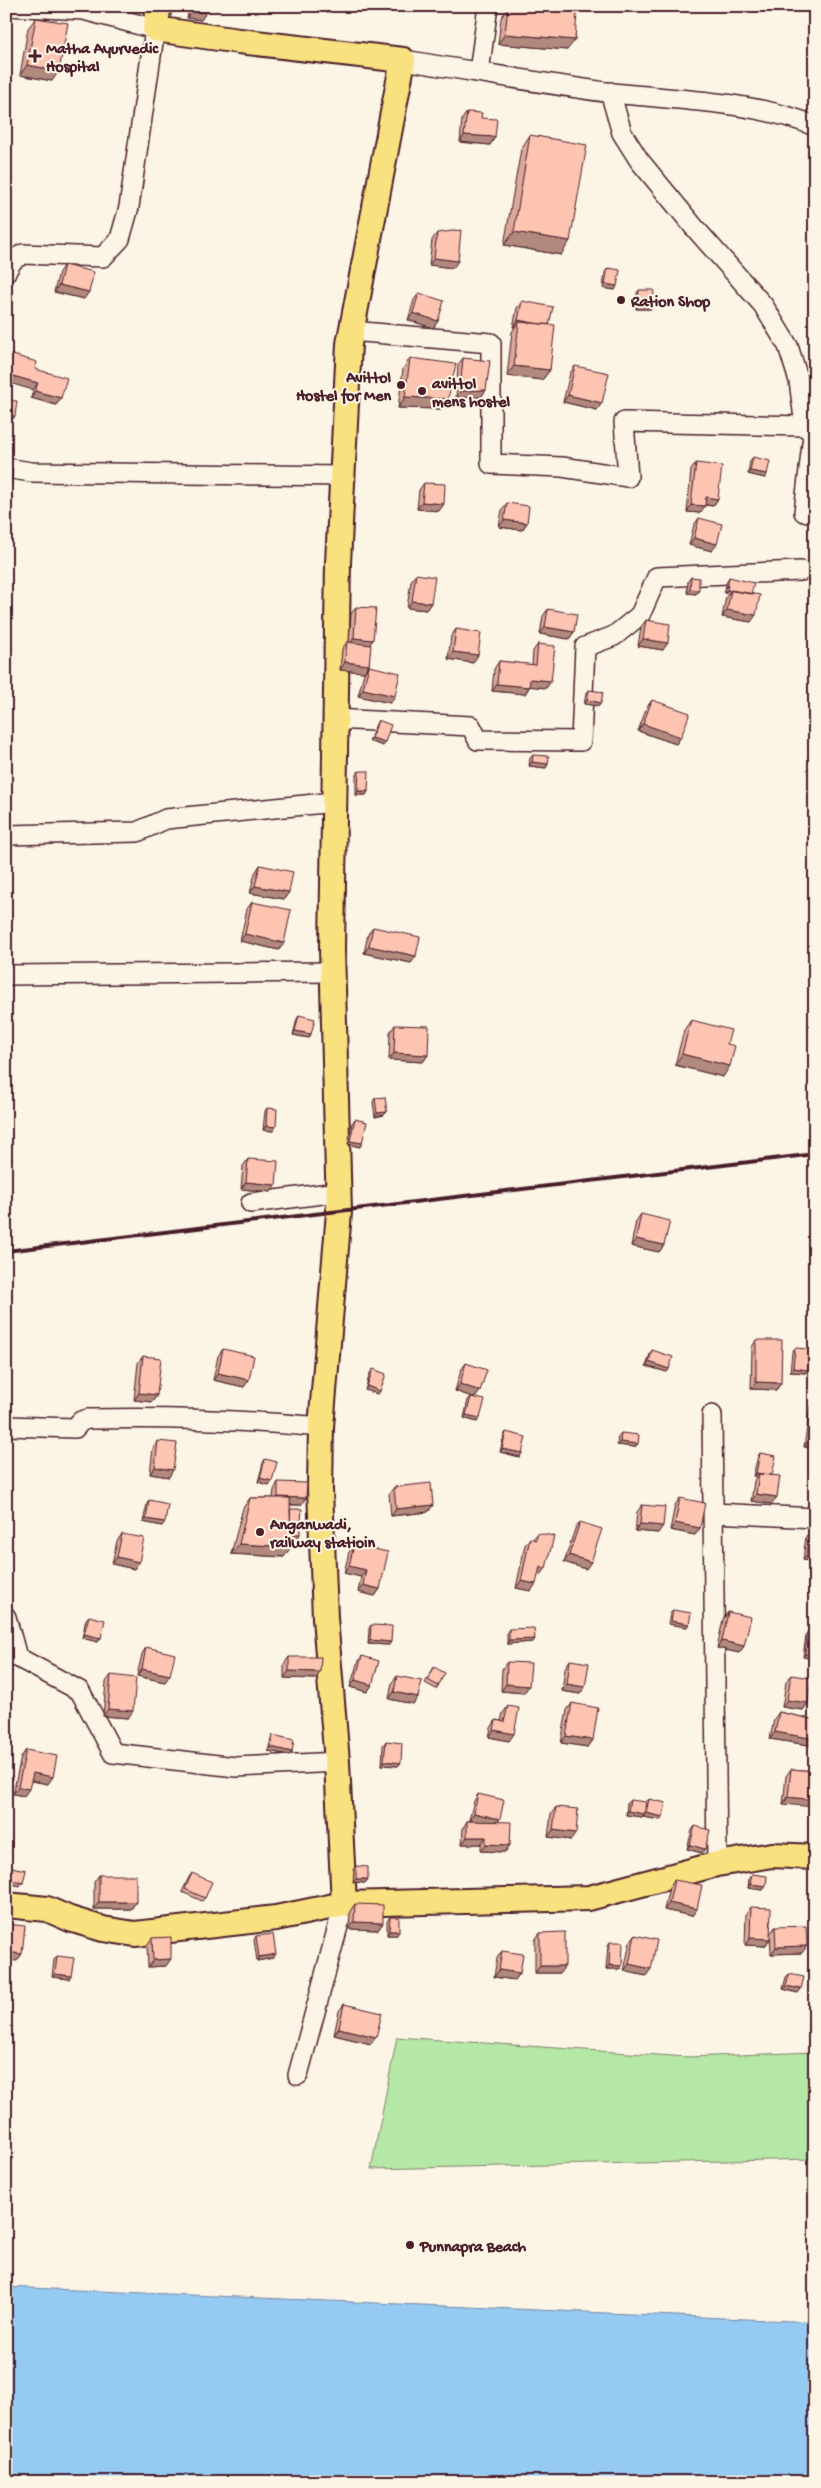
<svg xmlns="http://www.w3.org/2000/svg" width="821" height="2488" font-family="'Gochi Hand',sans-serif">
<rect width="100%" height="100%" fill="#fcf5e5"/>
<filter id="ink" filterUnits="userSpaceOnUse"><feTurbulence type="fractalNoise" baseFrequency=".02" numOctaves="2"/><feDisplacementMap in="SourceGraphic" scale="10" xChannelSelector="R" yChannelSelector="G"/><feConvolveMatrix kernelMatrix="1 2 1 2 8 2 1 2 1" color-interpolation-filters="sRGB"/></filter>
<g filter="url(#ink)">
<path fill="#b5e7a7" stroke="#808369" d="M397 2037 687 2057 815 2052V2159L371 2169Z"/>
<path fill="#95caf3" stroke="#7786a3" d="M6 2287 815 2322V2482H6Z"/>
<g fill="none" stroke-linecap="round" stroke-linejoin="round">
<defs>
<path id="minor" d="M6 6 84 10 155 29 129 207 120 239 103 257 23 254 13 260 6 272
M403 60C473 71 543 84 613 93 678 100 754 101 815 126
M479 72 488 6
M610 92 622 133 639 160 694 227 763 305 788 346 799 381 805 426 815 436
M351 331 491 343V464L562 467 628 477 624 422 805 426
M6 468 31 472 342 476
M804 512 813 435
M334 719 471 726 478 740 581 741 585 647 614 636 640 615 657 577 801 571
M6 835 137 832 166 819 334 802
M6 975 332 972
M251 1203 338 1192
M712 1415 717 1864
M6 1426 75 1428 81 1421 88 1419C166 1417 244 1420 321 1427
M714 1513 815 1518
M6 1617 17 1657 80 1691 113 1753 236 1767 337 1762
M298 2075 344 1904"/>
<path id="major" d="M159 6 155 29 239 41 403 60 349 344 338 563 332 948 339 1212 321 1427 320 1489 325 1618 337 1762 344 1904
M6 1905 47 1909 70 1919 103 1929 135 1934 276 1918 344 1904 589 1898 717 1864 772 1855 815 1857"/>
</defs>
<use href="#minor" stroke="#4a1f2b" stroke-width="22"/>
<use href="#major" stroke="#4a1f2b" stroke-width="28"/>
<use href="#minor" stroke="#fcf5e5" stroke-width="19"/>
<use href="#major" stroke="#fae180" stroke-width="24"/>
<path stroke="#4a1f2b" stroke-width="4" d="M6 1251 815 1154"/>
</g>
<path fill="#daa999" stroke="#4a1f2b" d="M178 6H208L201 20 187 18 189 9Z
M508 7 567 50 498 44 501 18Z
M36 18 52 81 20 75 28 28Z
M467 112 481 118 495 137 490 145 460 142 462 119Z
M530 135 561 255 504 245 521 149Z
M437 233 453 268 429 265 432 240Z
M64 265 84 299 54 292 59 272Z
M608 268 615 290 603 288 605 272Z
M639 290 653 306 651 309H636L637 293Z
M419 293 438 321 433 328 408 320 414 300Z
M522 301 549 325 550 370 542 380 507 376 512 332 515 327H513L517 308Z
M410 358 448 399 441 409 398 408 403 369Z
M463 358 486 390 481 397 456 398 458 365Z
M575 366 597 410 563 402 570 373Z
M35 369 61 398 56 405 31 398 33 390Z
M753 457 767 474 765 478 748 474 750 461Z
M696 463 718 499 713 506 705 505 700 513 687 512 691 470Z
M424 483 439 511 417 509 419 490Z
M507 503 527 523 522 530 499 527 502 510Z
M699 518 712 551 689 545 694 525Z
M416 574 431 603 426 610 407 608 411 581Z
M691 577 699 590 696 594 687 593 688 581Z
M729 577 751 594V622L722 617 726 597 728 594 724 593 727 581Z
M356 607 370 644 369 665 364 672 340 670 342 649 347 642H349L351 614Z
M548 609 574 632 569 639 540 634 543 616Z
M646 620 663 650 638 646 641 627Z
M456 629 473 663 448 659 451 636Z
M538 644 551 681 546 688 530 686 525 694 492 691 494 669 499 661 532 665 533 651Z
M369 666 390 703 358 696 364 673Z
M589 690 599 706 584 704 586 694Z
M652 700 681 737 676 744 638 731 647 707Z
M378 720 383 746 369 741 376 724Z
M533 755 548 764 546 768 529 766 530 758Z
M359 771 368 791 366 795H356V774Z
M260 865 289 892 284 899 250 893 255 873Z
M252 902 279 950 240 941 247 909Z
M373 927 416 956 411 963 364 953 368 934Z
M299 1015 311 1034 309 1038 293 1035 297 1019Z
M691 1020 727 1044 723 1077 675 1065 684 1030Z
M395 1025 428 1055 423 1062 389 1060 390 1032Z
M375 1098 387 1112 384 1115 375 1117 373 1102Z
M267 1108 273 1131 263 1130 265 1111Z
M355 1119 360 1147 348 1144 352 1123Z
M248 1159 276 1185 271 1192 241 1189 243 1166Z
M641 1214 664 1245 659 1252 631 1246 636 1221Z
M756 1340 781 1383 776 1390 751 1389 752 1347Z
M795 1348 806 1373 790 1372 792 1352Z
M223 1349 244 1387 213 1380 218 1356Z
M652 1350 669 1369 667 1372 646 1366 650 1354Z
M143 1356 157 1395 152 1402 134 1400 138 1363Z
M466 1363 480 1391 475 1398 455 1391 461 1370Z
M373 1369 380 1391 378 1394 365 1390 370 1373Z
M471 1397 477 1422 464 1418 468 1400Z
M815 1401V1448L804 1447 810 1408Z
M506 1432 520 1457 500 1452 504 1435Z
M621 1433 638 1444 635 1447 617 1445 618 1436Z
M158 1441 169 1477 150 1474 153 1448Z
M760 1453 772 1504 751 1501 754 1481 756 1477 753 1476 758 1456Z
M265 1459 269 1485 258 1482 263 1463Z
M278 1482 301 1505H290V1509L298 1538 291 1537 284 1557 231 1554 243 1508 250 1498H273L274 1490Z
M394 1487 433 1505 428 1512 391 1516 389 1494Z
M680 1498 700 1528 695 1535 670 1530 675 1505Z
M149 1500 162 1526 143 1522 147 1504Z
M642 1505 658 1533 635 1531 637 1512Z
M580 1522 586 1569 564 1562 575 1529Z
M538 1533 541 1575 538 1574 531 1591 516 1588 525 1545 530 1538 533 1539Z
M809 1533 815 1562 803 1560 806 1536Z
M122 1534 139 1562 134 1569 112 1564 117 1541Z
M354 1545 380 1589 375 1596 358 1592 361 1577 344 1573 349 1552Z
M673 1610 687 1627 668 1624 670 1614Z
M728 1612 744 1646 739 1653 717 1648 723 1619Z
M89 1616 101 1638 98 1642 82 1638 86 1619Z
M371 1625 389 1645 368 1644 369 1628Z
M509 1629 533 1642 507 1644V1632Z
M808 1631 815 1632V1659L803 1657 806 1635Z
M146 1647 165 1682 137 1676 142 1654Z
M362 1656 372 1685 367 1692 350 1687 357 1664Z
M289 1657 316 1679 284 1678V1664Z
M570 1660 585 1687 580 1694 562 1691 565 1668Z
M507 1662 524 1693 501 1691 502 1669Z
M434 1667 438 1686 436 1689 425 1683Z
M111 1675 128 1718 103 1716 106 1682Z
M791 1675 808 1703 803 1710 782 1707 786 1682Z
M397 1676 418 1697 413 1704 389 1699 392 1683Z
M572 1703 593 1740 588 1747 561 1743 567 1710Z
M508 1706 509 1741 489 1737 491 1728 496 1720 501 1721 503 1713Z
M779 1712 815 1720V1746L770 1739 774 1719Z
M273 1735 292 1752 289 1755 268 1751 271 1739Z
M386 1741 398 1766 382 1765 383 1745Z
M26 1750 48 1784 31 1781 24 1796 13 1794 21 1757Z
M791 1769 815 1771 783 1804 786 1776Z
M478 1794 500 1819 498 1821 510 1845 505 1852 481 1851V1844H462L463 1828 467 1821H475L469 1820 474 1801Z
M649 1799 660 1820 643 1817V1814L642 1817 626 1815 627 1803 630 1800 645 1809 646 1802Z
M556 1807 571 1840 548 1837 551 1814Z
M695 1826 702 1853 687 1849 692 1830Z
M356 1866 368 1879 365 1883 353 1882 354 1870Z
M192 1873 205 1898 202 1901 182 1892 189 1877Z
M752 1874 766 1886 763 1890 748 1888 749 1878Z
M99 1875 136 1902 131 1909H94V1882Z
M674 1880 692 1916 664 1910 669 1887Z
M355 1904 383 1923 378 1930 349 1929 350 1911Z
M751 1907 770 1939 765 1946 745 1945 746 1914Z
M390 1917 397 1935H387V1921Z
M775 1927 802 1953 771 1954 770 1934Z
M540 1933 560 1973H535V1940Z
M635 1935 646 1976 624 1971 630 1942Z
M256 1936 273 1958 257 1961 254 1940Z
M152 1938 166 1966 148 1967 147 1945Z
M610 1942 620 1969H606L608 1945Z
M502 1951 520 1973 515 1980 494 1977 497 1958Z
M57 1956 69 1979 52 1977 54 1960Z
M789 1974 798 1993 783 1989 786 1977Z
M344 2004 376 2037 371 2044 334 2035 339 2011Z"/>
<path fill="#b1897d" stroke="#4a1f2b" d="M178 6H192L189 9Z
M192 11 206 13 201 20 187 18Z
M505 34 575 40 567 50 498 44Z
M27 65 59 71 52 81 20 75Z
M464 135 495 137 490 145 460 142Z
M514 232 570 241 561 255 504 245Z
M434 258 458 261 453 268 429 265Z
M605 284 617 286 615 290 603 288Z
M59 285 89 292 84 299 54 292Z
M638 305 653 306 651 309H636Z
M413 313 438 321 433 328 408 320Z
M518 320 549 326 519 322 515 327H513Z
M514 366 550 370 542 380 507 376Z
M6 374 38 383 33 390 6 382Z
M486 390 481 397 456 398 460 391Z
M35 391 61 398 56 405 31 398Z
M568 395 602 403 597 410 563 402Z
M405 397 448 399 441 409 398 408Z
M6 415 15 416 13 419 6 418Z
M750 471 767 474 765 478 748 474Z
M6 483H11L8 487H6Z
M706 497 718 499 713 506 701 504Z
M422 502 444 504 439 511 417 509Z
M691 505 705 506 700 513 687 512Z
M504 520 527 523 522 530 499 527Z
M694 538 717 544 712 551 689 545Z
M690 589 699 590 696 594 687 593Z
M727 590 731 591 728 594 724 593Z
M412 601 431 603 426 610 407 608Z
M727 610 756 615 751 622 722 617Z
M545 627 574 632 569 639 540 634Z
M354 638 373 640 368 647 349 645Z
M643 639 668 643 663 650 638 646Z
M453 652 478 655 473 663 448 659Z
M345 662 369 665 364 672 340 670Z
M530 679 551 681 546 688 525 686Z
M497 684 529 687 525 694 492 691Z
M363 689 395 696 390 703 358 696Z
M587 700 601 703 599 706 584 704Z
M643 724 681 737 676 744 638 731Z
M372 738 385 742 383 746 369 741Z
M532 762 548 764 546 768 529 766Z
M358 791H368L366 795H356Z
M255 886 289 892 284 899 250 893Z
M245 934 284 943 279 950 240 941Z
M369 946 416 956 411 963 364 953Z
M295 1031 311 1034 309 1038 293 1035Z
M394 1053 428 1055 423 1062 389 1060Z
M682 1054 730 1066 723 1077 675 1065Z
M387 1112 384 1115 375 1117 377 1113Z
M266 1126 276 1127 273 1131 263 1130Z
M350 1141 362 1143 360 1147 348 1144Z
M246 1182 276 1185 271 1192 241 1189Z
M636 1239 664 1245 659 1252 631 1246Z
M649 1362 669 1369 667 1372 646 1366Z
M793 1368 808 1370 806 1373 790 1372Z
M218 1373 249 1380 244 1387 213 1380Z
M756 1382 781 1383 776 1390 751 1389Z
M460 1384 480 1391 475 1398 455 1391Z
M367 1386 380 1391 378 1394 365 1390Z
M139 1393 157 1395 152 1402 134 1400Z
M466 1415 480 1418 477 1422 464 1418Z
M809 1439 815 1440V1448L804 1447Z
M620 1442 638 1444 635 1447 617 1445Z
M502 1449 522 1453 520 1457 500 1452Z
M155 1467 173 1470 169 1477 150 1474Z
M756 1473 759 1474 756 1477 753 1476Z
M260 1478 272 1481 269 1485 258 1482Z
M756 1494 777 1497 772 1504 751 1501Z
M278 1497 306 1498 301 1505 273 1504Z
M433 1505 428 1512 391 1516 396 1509Z
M146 1519 165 1522 162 1526 143 1522Z
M675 1523 700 1528 695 1535 670 1530Z
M640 1524 663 1526 658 1533 635 1531Z
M289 1533 300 1534 298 1538 286 1537Z
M239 1544 291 1547 284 1557 231 1554Z
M569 1555 591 1562 586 1569 564 1562Z
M117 1557 139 1562 134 1569 112 1564Z
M806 1557 815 1558V1562L803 1560Z
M349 1566 366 1570 361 1577 344 1573Z
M540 1567 546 1568 541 1575 535 1574Z
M521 1581 536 1584 531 1591 516 1588Z
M363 1585 380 1589 375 1596 358 1592Z
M671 1621 689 1624 687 1627 668 1624Z
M84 1634 101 1638 98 1642 82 1638Z
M535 1639 533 1642 507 1644 509 1640Z
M370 1640 391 1642 389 1645 368 1644Z
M722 1641 744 1646 739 1653 717 1648Z
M805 1654 815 1655V1659L803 1657Z
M142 1669 170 1675 165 1682 137 1676Z
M289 1671 320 1672 316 1679 284 1678Z
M355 1680 372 1685 367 1692 350 1687Z
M506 1684 529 1686 524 1693 501 1691Z
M567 1684 585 1687 580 1694 562 1691Z
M394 1692 418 1697 413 1704 389 1699Z
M787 1700 808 1703 803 1710 782 1707Z
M108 1709 133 1711 128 1718 103 1716Z
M494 1730 514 1734 509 1741 489 1737Z
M775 1732 815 1739V1746L770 1739Z
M566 1736 593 1740 588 1747 561 1743Z
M271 1747 292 1752 289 1755 268 1751Z
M384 1761 401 1763 398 1766 382 1765Z
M33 1773 53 1777 48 1784 28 1780Z
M18 1787 29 1789 24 1796 13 1794Z
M788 1797 815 1800V1807L783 1804Z
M628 1811 644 1814 642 1817 626 1815Z
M474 1813 500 1819 495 1826 469 1820Z
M646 1813 663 1817 660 1820 643 1817Z
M553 1830 576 1833 571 1840 548 1837Z
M467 1837H486L481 1844H462Z
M486 1844 510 1845 505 1852 481 1851Z
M690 1845 705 1849 702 1853 687 1849Z
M6 1879 23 1883 20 1886 6 1883Z
M356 1879H368L365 1883 353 1882Z
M750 1884 766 1886 763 1890 748 1888Z
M99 1902H136L131 1909H94Z
M669 1903 697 1909 692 1916 664 1910Z
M354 1922 383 1923 378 1930 349 1929Z
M389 1931H399L397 1935H387Z
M750 1938 770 1939 765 1946 745 1945Z
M807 1946 802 1953 771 1954 776 1947Z
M6 1952 22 1954 17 1961 6 1960Z
M276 1954 273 1958 257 1961 259 1957Z
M171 1959 166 1966 148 1967 153 1960Z
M629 1964 651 1969 646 1976 624 1971Z
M609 1965 622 1966 620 1969H606Z
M540 1966H565L560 1973H535Z
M499 1970 520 1973 515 1980 494 1977Z
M55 1974 71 1976 69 1979 52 1977Z
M786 1986 801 1989 798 1993 783 1989Z
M339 2028 376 2037 371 2044 334 2035Z"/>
<path fill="#fdc4b2" stroke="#4a1f2b" d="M193 6H208L206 13 192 11Z
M508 7 577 13 575 40 505 34Z
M36 18 68 23 59 71 27 65Z
M467 112 482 113 481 118 497 119 495 137 464 135Z
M530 135 587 145 570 241 514 232Z
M461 230 458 261 434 258 437 233Z
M64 265 94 272 89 292 59 285Z
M608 268 620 270 617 286 605 284Z
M639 290H654L653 306 638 305Z
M419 293 444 301 438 321 413 313Z
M522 301 553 307 549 325 534 323 518 320Z
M519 322 555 325 550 370 514 366Z
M6 353 37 362 35 369 67 378 61 398 35 391 38 383 6 374Z
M410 358 456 364 448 399 405 397Z
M463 358 490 361 486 390 460 391Z
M575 366 609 373 602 403 568 395Z
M7 400 17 401 15 416 6 415Z
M753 457 770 461 767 474 750 471Z
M696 463 722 466 718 499 706 497 705 506 691 505Z
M6 468 13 469 11 483H6Z
M424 483 445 484 444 504 422 502Z
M507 503 529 506 527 523 504 520Z
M699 518 722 524 717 544 694 538Z
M416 574 435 577 431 603 412 601Z
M691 577 699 578V590L690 589Z
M729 577 754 583 751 594 727 590Z
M731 590 760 595 756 615 727 610Z
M356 607 376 608 373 640 354 638Z
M548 609 577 614 574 632 545 627Z
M6 618 11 620 6 635Z
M646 620 670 624 668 643 643 639Z
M456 629 481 633 478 655 453 652Z
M347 642 371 645 369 665 345 662Z
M538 644 555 646 551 681 530 679 529 687 497 684 499 661 536 665Z
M369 666 400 673 395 696 363 689Z
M589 690 603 692 601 703 587 700Z
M652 700 690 713 681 737 643 724Z
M378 720 391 725 385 742 372 738Z
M533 755 549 756 548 764 532 762Z
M359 771H369L368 791H358Z
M260 865 293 872 289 892 255 886Z
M252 902 291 910 284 943 245 934Z
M373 927 420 937 416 956 369 946Z
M299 1015 315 1019 311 1034 295 1031Z
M691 1020 731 1030 727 1044 735 1046 730 1066 682 1054Z
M395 1025 429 1026 428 1055 394 1053Z
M385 1097 387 1112 377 1113 375 1098Z
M267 1108 277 1109 276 1127 266 1126Z
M355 1119 367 1122 362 1143 350 1141Z
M248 1159 278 1161 276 1185 246 1182Z
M641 1214 670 1221 664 1245 636 1239Z
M756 1340H782L781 1383 756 1382Z
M795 1348 810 1349 808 1370 793 1368Z
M223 1349 254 1356 249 1380 218 1373Z
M652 1350 673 1357 669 1369 649 1362Z
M143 1356 161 1358 157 1395 139 1393Z
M466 1363 487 1370 480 1391 460 1384Z
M373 1369 386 1374 380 1391 367 1386Z
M471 1397 485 1400 480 1418 466 1415Z
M815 1401V1440L809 1439Z
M506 1432 526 1437 522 1453 502 1449Z
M621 1433 639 1435 638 1444 620 1442Z
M158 1441 177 1443 173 1470 155 1467Z
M760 1453 776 1456 772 1475 756 1473Z
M265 1459 277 1462 272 1481 260 1478Z
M759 1474 780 1476 777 1497 756 1494Z
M278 1482 307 1483 306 1498 278 1497Z
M431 1483 433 1505 396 1509 394 1487Z
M250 1498H290L291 1547 239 1544Z
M680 1498 705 1503 700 1528 675 1523Z
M149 1500 168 1504 165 1522 146 1519Z
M642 1505 665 1507 663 1526 640 1524Z
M290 1509H302L300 1534H291Z
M580 1522 602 1529 591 1562 569 1555Z
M538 1533 554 1536 546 1568 540 1567 536 1584 521 1581 530 1538 536 1540Z
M809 1533H815V1558L806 1557Z
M122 1534 144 1538 139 1562 117 1557Z
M354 1545 388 1552 380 1589 363 1585 366 1570 349 1566Z
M673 1610 691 1613 689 1624 671 1621Z
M728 1612 751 1617 744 1646 722 1641Z
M89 1616 105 1620 101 1638 84 1634Z
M371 1625 392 1626 391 1642 370 1640Z
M534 1628 535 1639 509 1640V1629Z
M808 1631 815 1632V1655L805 1654Z
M146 1647 175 1654 170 1675 142 1669Z
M362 1656 379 1661 372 1685 355 1680Z
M289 1657H321L320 1672 289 1671Z
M570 1660 589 1663 585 1687 567 1684Z
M507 1662 531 1663 529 1686 506 1684Z
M434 1667 445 1673 438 1686 428 1680Z
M111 1675 136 1678 133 1711 108 1709Z
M791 1675 811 1678 808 1703 787 1700Z
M397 1676 422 1681 418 1697 394 1692Z
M572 1703 598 1708 593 1740 566 1736Z
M508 1706 519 1708 514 1734 494 1730 496 1720 504 1722Z
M779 1712 815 1720V1739L775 1732Z
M273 1735 294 1740 292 1752 271 1747Z
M386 1741 402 1743 401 1763 384 1761Z
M26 1750 57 1756 53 1777 33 1773 29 1789 18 1787Z
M791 1769 815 1771V1800L788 1797Z
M478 1794 504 1800 500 1819 474 1813Z
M649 1799 666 1803 663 1817 646 1813Z
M630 1800 646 1802 644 1814 628 1811Z
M556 1807 578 1809 576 1833 553 1830Z
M467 1821 511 1822 510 1845 486 1844V1837H467Z
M695 1826 710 1830 705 1849 690 1845Z
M6 1866 26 1870 23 1883 6 1879Z
M356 1866 368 1867V1879H356Z
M192 1873 212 1882 205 1898 185 1889Z
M752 1874 767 1876 766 1886 750 1884Z
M99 1875H136V1902H99Z
M674 1880 702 1885 697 1909 669 1903Z
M355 1904 383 1905V1923L354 1922Z
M751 1907 771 1908 770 1939 750 1938Z
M390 1917H399V1931H389Z
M6 1924 25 1926 22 1954 6 1952Z
M806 1926 807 1946 776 1947 775 1927Z
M565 1932V1966H540V1933Z
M273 1934 276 1954 259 1957 256 1936Z
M635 1935 657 1940 651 1969 629 1964Z
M171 1937V1959L153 1960 152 1938Z
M610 1942H623L622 1966 609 1965Z
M502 1951 523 1954 520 1973 499 1970Z
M57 1956 74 1958 71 1976 55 1974Z
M789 1974 804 1977 801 1989 786 1986Z
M344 2004 382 2013 376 2037 339 2028Z"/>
</g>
<g fill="#4a1f2b" stroke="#fcf5e5" stroke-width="2">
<path d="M32.5 48.5h5v5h5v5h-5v5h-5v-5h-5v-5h5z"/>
<circle cx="621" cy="300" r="5"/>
<circle cx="401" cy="385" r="5"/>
<circle cx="422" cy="391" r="5"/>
<circle cx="260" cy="1532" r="5"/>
<circle cx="410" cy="2245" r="5"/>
</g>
<g text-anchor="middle" stroke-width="4" stroke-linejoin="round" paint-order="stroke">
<g font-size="16" font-weight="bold" fill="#4a1f2b" stroke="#fcf5e5" text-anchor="start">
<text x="46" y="53">Matha Ayurvedic<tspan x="46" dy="18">Hospital</tspan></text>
<text x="631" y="306">Ration Shop</text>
<text x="391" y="382" text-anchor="end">Avittol<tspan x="391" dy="18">Hostel for Men</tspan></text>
<text x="432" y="388">avittol<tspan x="432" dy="18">mens hostel</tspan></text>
<text x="270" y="1529">Anganwadi,<tspan x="270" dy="18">railway statioin</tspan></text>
<text x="420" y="2251">Punnapra Beach</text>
</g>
</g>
<rect width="821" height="2488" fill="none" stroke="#fcf5e5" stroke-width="25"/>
<rect x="12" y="12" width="796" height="2463" fill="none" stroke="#4a1f2b" stroke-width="2" filter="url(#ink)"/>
</svg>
